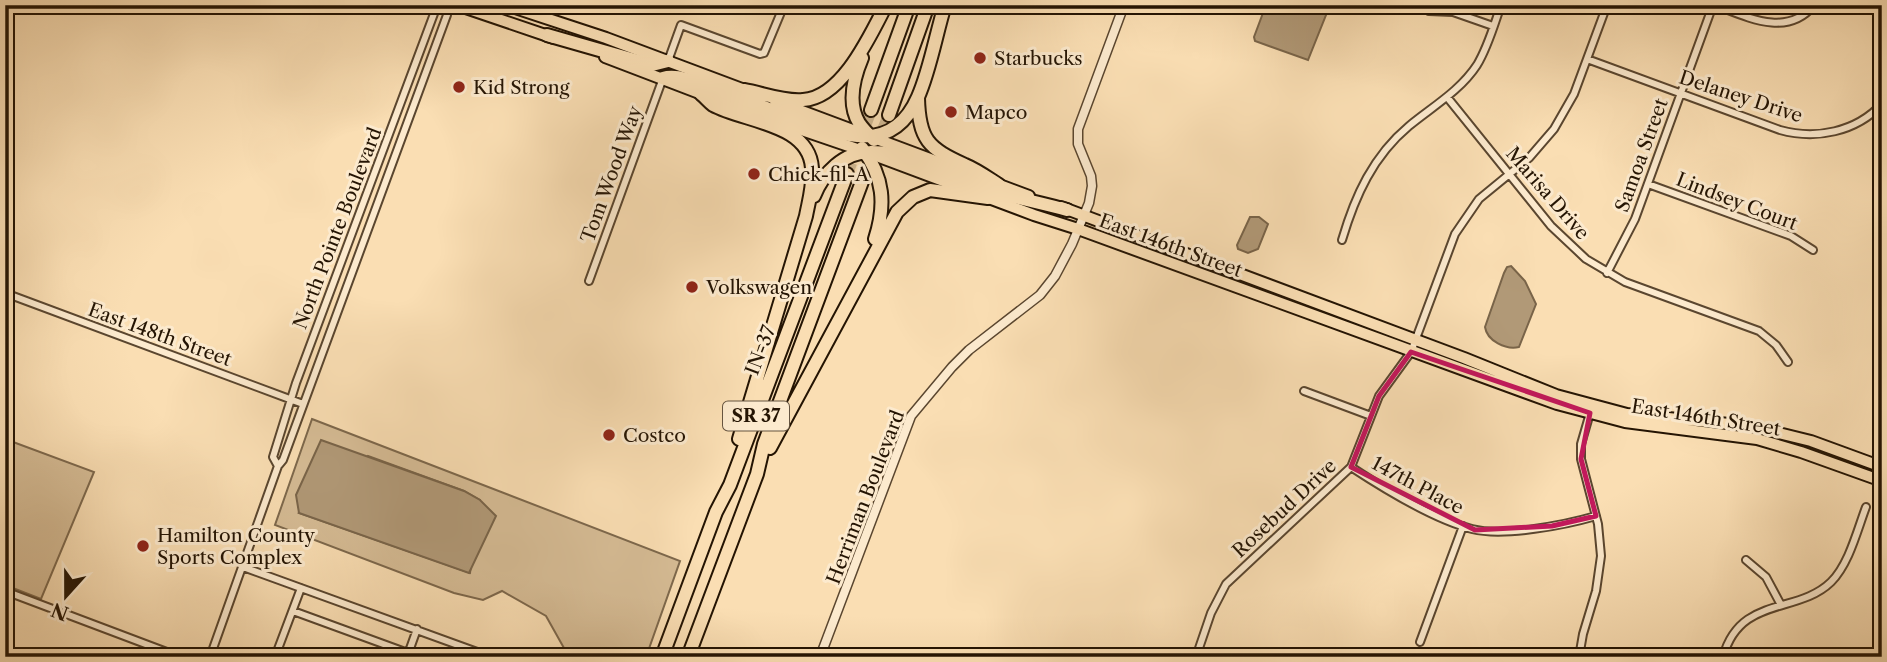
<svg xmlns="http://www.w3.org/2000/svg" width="1887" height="662" font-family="'Libre Caslon Text',serif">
<rect width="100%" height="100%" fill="#fadeb3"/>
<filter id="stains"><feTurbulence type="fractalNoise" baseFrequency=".00286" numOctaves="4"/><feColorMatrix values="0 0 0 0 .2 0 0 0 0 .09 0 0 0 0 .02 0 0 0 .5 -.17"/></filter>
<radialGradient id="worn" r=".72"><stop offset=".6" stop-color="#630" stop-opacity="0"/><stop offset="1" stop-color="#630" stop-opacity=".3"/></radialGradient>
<path fill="#d6bc95" stroke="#7d684c" stroke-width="2" fill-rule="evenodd" d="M312 419 680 561 646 657H569L546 616 502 591 483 600 454 593 275 525ZM368 456 464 491 480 500 470 573 299 513Z
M5 439 94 472 41 599 5 585Z"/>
<path fill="#b19977" stroke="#796449" stroke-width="2" d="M1266 5H1330L1308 60 1255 41 1254 37Z
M1250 217H1259L1268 224 1258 249 1248 253 1238 249 1237 245Z
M1511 266 1525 281 1536 304 1519 347C1506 350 1487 341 1485 327L1504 273 1507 267Z
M321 440 464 491 480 500 496 516 469 573 299 513 296 495Z"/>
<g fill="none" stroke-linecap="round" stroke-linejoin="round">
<path stroke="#cfb690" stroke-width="12" stroke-dasharray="12 6" stroke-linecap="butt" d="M847 174 871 110
M863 179 889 115"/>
<defs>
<path id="minor" d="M1715 5C1747 17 1787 38 1814 5
M1429 11 1453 12 1493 26
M1587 59 1780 130C1816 140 1856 132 1882 104
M668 61 681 25 760 54 764 53 784 5
M1447 97 1551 226 1586 259 1625 282 1759 331 1776 345 1788 362
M1648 184 1791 236 1813 250
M1342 240C1355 196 1373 156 1409 126 1432 107 1460 91 1477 65 1488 47 1494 25 1501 5
M1607 273 1635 219 1713 5
M589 281 663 78
M5 293 303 404
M1304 391 1371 416
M278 466 273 457 296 383 435 11 442 5
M1351 467C1383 488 1436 520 1472 529 1504 537 1565 525 1596 516
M1746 560 1766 577 1781 605
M243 567 491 657
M5 591 180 657
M293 611 408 653
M1420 642 1463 526
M210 657 278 466 283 460 447 15 446 5
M275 657 301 588
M407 657 417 629
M1196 657 1211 613 1226 584 1351 467 1379 396 1411 352 1455 234 1479 199 1529 158 1554 129 1574 94 1607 5
M1579 657 1583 634 1596 591 1601 556 1598 524 1581 459V444L1590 413
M1723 657C1740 595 1797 615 1831 582 1849 564 1857 531 1866 507"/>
<path id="tertiary" d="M820 657 911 416 952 367 969 350 1040 295 1055 276 1072 244 1089 203 1092 186 1091 176 1078 144V129L1124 5"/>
<path id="primary" d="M457 5 554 38
M506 5 606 38 750 92
M605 57 749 112 866 152 1034 215 1078 229 1557 404 1625 422 1757 439 1801 452 1882 481
M775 101 1029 196
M1061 207 1464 358 1556 395 1627 414 1750 426 1811 441 1882 467"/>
<path id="motorway" d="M547 35 652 65 668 61
M862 58C854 77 847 103 859 123 863 129 869 135 874 140
M663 78C679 73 703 85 719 91 744 100 769 109 794 118 840 135 892 157 918 97 930 70 936 34 945 5
M744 90C762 93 784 102 803 100 842 98 870 36 886 5
M701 94C705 97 709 102 713 105 744 122 809 123 812 168 814 184 809 200 806 216L739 439
M918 98C919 140 928 148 965 165 977 170 988 178 999 185
M871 110 909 5
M889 115 928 5
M862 148C884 177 886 205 875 239
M814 196C823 173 844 152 870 152 910 151 961 181 999 193 1021 199 1045 204 1067 210
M770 448 897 212 913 197 930 190 988 198
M662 657 716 512 730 485 847 174
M688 657 757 474 764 444 863 179"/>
</defs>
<use href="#minor" stroke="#5a462f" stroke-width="10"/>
<use href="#tertiary" stroke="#5a462f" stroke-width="11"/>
<use href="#primary" stroke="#241403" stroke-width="14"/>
<use href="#motorway" stroke="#241403" stroke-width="16"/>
<use href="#minor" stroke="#fceace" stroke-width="6"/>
<use href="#tertiary" stroke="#fceace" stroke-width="8"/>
<use href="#primary" stroke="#fadeb3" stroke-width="10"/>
<use href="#motorway" stroke="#fadeb3" stroke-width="12"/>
</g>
<path fill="none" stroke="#c2185b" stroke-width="5" stroke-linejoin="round" d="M1411 352 1590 413 1581 459 1596 516 1552 526 1475 530 1351 467 1379 396Z"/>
<g fill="#8f2418" stroke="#fceace" stroke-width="2.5">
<circle cx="980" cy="58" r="7"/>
<circle cx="459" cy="87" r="7"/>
<circle cx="951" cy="112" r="7"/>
<circle cx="754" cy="174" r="7"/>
<circle cx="692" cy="287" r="7"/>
<circle cx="609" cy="435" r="7"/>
<circle cx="143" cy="546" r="7"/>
</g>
<g text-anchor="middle" stroke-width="6" stroke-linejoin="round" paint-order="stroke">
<rect fill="#fceace" stroke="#655440" stroke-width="2" x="723" y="401.5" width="66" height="29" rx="5"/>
<g font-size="18" font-weight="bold" fill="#241403">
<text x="756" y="422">SR 37</text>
</g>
<g font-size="19" fill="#241403" stroke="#fceace" text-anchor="start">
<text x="994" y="65">Starbucks</text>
<text x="473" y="94">Kid Strong</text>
<text x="965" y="119">Mapco</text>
<text x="768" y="181">Chick-fil-A</text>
<text x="706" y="294">Volkswagen</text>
<text x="623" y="442">Costco</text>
<text x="157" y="542">Hamilton County<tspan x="157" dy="22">Sports Complex</tspan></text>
</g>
<g font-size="19" fill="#241403" stroke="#fceace">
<text transform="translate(1741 96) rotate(18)" y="7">Delaney Drive</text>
<text transform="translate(1641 155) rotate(-70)" y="7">Samoa Street</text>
<text transform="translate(611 174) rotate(-70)" y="7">Tom Wood Way</text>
<text transform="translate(1548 193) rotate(49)" y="7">Marisa Drive</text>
<text transform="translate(1737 201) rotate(21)" y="7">Lindsey Court</text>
<text transform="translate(337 228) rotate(-69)" y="7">North Pointe Boulevard</text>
<text transform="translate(1171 245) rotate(20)" y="7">East 146th Street</text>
<text transform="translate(160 334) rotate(20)" y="7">East 148th Street</text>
<text transform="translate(760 350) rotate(-69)" y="7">IN-37</text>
<text transform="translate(1706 417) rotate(9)" y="7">East 146th Street</text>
<text transform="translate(1418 485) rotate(28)" y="7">147th Place</text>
<text transform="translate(865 497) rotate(-69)" y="7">Herriman Boulevard</text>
<text transform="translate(1284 508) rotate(-43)" y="7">Rosebud Drive</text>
</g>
</g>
<rect width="1887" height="662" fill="none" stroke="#fadeb3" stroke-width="28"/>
<rect x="7" y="7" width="1873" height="648" fill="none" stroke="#241403" stroke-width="3.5"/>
<rect x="14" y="14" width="1859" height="634" fill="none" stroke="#241403" stroke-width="2"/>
<g transform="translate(66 596) rotate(201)" stroke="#fceace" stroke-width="5" paint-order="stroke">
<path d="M0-5L12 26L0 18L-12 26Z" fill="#241403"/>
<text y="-10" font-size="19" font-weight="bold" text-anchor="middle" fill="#241403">N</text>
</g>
<rect width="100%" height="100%" filter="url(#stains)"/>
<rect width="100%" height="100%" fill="url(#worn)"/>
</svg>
